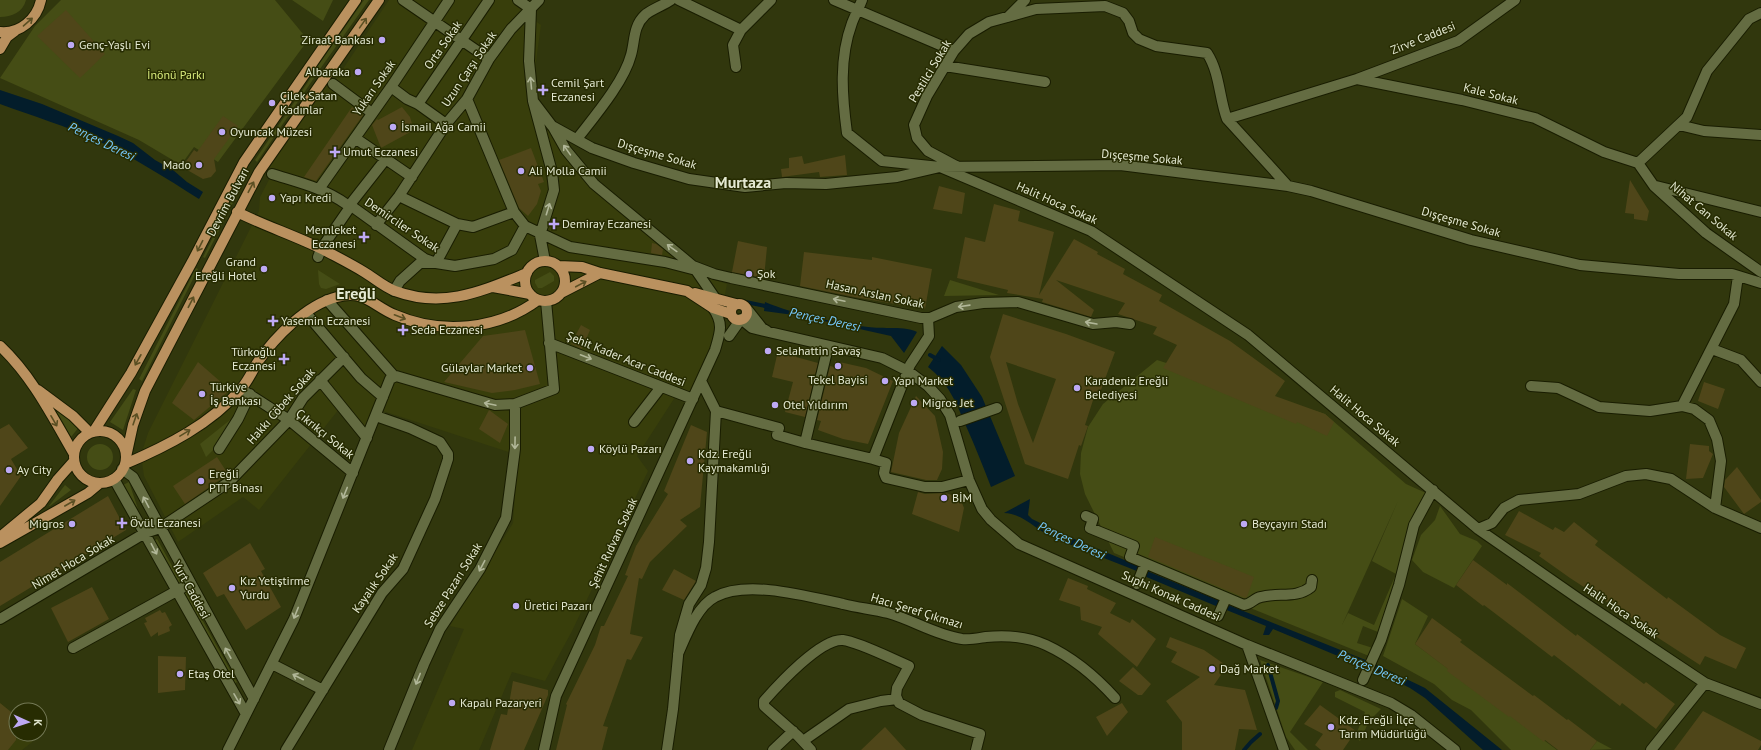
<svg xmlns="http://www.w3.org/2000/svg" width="1761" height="750" font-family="'PT Sans',sans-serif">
<rect width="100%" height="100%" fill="#31370d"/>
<path fill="#383e0b" d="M389 0H529L521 11 541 25 535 69 540 107 565 151 694 273 727 284 714 350 692 397 677 394 637 456 648 471 572 631 545 681 512 672 479 750H412L464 629 450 626 513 523 518 455 374 408 364 437 339 409 259 510 243 497 178 542 144 476 141 455 148 433 259 211 260 197 272 174 269 166 328 82 333 84Z
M0 703 16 716V734H32L36 739 22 750H0Z"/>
<path fill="#454d15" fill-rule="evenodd" d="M0 0H26C23 12 12 17 0 17Z
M61 0H275L308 40 218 162 194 147 181 165 139 140 0 78 35 26Z
M292 0H333L323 21Z
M364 0H369L320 69 317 67Z
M312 76 314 78 257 162 255 160Z
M245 174 247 175 205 258 203 257Z
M196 268 198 269 142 381 139 379Z
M318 270 340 284 326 289 321 288 319 284Z
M550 272 554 276V281L542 288H538L535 283V280Z
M950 280 999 295 944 296Z
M1157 360 1325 414 1406 484 1426 493 1408 527 1398 570 1378 632 1363 626 1357 643 1373 648 1369 656 1114 553 1085 494 1080 474 1081 453 1088 427 1103 404ZM1398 501 1372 561 1396 574 1374 625 1348 613 1342 625Z
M133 389 136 390 123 430 110 422Z
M52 407 79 427 71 437Z
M230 420V423L219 444 206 457 200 444Z
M87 457a13 13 0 1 1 26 0a13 13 0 1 1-26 0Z
M129 482 138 509 123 485Z
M65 485 71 490 50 506H49Z
M1440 506 1460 534 1477 541 1482 546 1454 588 1423 572 1412 560 1421 535 1435 520Z
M157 539 237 682 234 684 153 541Z
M1402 599 1428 616 1415 644 1557 750H1511L1471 710 1452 700 1434 684 1383 656Z
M1260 660 1323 682 1290 732 1308 750H1295L1286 737Z
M1340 690 1381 709 1369 721 1360 741 1355 737 1365 712 1335 697V692Z
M1597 741 1612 749 1590 750Z"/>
<path fill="#031d2b" d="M0 90 42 104 118 136 133 143 155 160 173 170 187 182 203 192 199 199C166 178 133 157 98 141 66 126 33 116 0 104Z
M765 302C793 314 838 323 868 327 881 329 907 326 917 332L904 353 891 336 801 316 764 311Z
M942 346 961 365 982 397 1015 476 991 487C983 466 975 446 966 426 957 404 948 382 928 367Z
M1030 499 1028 515 1032 519 1065 535 1141 567 1139 572C1110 560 1081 550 1053 537 1035 530 1025 514 1004 513Z
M1147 571 1220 601 1216 606 1144 576Z
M1226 604 1373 663 1425 688 1502 750H1483L1425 698 1410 688 1386 676 1273 629 1269 635H1263L1266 626 1224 609Z"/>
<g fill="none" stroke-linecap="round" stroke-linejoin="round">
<path stroke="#031d2b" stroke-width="4" d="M736 300 770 307
M930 355 939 360
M1268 665 1278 701 1276 708
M1244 750 1251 742 1260 734"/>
</g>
<path fill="#4f4619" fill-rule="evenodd" d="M66 10 105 54 80 78 37 36Z
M352 107 363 115 316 181 304 177Z
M402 107 410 117 414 130 381 148 372 125 377 119 378 120Z
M223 116 238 126 214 159 216 171 211 177 203 179 182 167 194 150 197 152Z
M531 148 544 182 538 184 541 191 537 204 528 216 519 208 499 160Z
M845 155 847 175 820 177 819 172 782 177 781 169 789 168V158L802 156 804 164Z
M1630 180 1649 211 1647 221 1634 219V214L1625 213Z
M939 186 965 193 962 214 933 209Z
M994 204 1020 211 1018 221 1054 232 1039 295 1074 239 1098 252 1097 254 1125 269 1123 274 1162 295 1159 301 1230 341 1285 381 1275 396 1325 414 1334 422 1327 436 1297 422 1296 424 1163 368 1177 345 1153 334 1157 327 1118 314 1125 303 1056 280 1094 310 1091 317 1042 302 1043 299 1007 293 1008 290 957 278 965 237 985 242Z
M738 241 767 247 764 278 732 272Z
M652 243 656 244 663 249 662 255 651 253Z
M804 252 872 260V257L932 269 925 309 854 297 800 286Z
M1003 314 1066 334 1115 352 1098 398 1094 397 1085 425 1088 426 1081 446 1079 445 1068 479 1025 464 990 357ZM1006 362 1056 379 1033 443 1018 404Z
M581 325 590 330 582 349 571 344Z
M525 330 540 384 515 390 492 393 444 382 483 336Z
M778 351 797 355 796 357 818 363 805 417 785 412 793 382 772 377Z
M835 361 866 368 893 381 868 444 843 439 818 430 821 421 817 420 830 366 834 367Z
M198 362 230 390 194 420 172 403Z
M1704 382 1725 389 1718 409 1698 401Z
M916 396 935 416 943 452 942 469 937 480H926L891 472 899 433Z
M489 410 508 424 500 443 479 429Z
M9 424 28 448 11 459 21 476 0 506V429Z
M691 425 707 432 700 507 680 520 687 526 650 562 642 579 639 578 630 634 643 637 631 660 627 659 603 726 608 727 602 750H556L567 705 566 704 595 645 601 626H604L628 576 625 575 636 546 668 494 664 491Z
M1690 444 1709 446V451L1713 454 1703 478 1686 479Z
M217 457 228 474 185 504 173 486Z
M1737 467 1761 500V502L1744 514 1724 487 1725 480Z
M918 492 925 494 946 493 960 498 964 508 959 532 912 514Z
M108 496 126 530 0 606V562Z
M1519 511 1553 530 1555 527 1564 532 1574 522 1598 541 1595 545 1667 599 1668 597 1720 635 1746 648 1736 669 1705 656 1700 665 1646 630 1647 628 1570 578 1539 556 1541 553 1505 535Z
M1155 537 1254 577 1247 597 1245 598 1148 557Z
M250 543 265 569 261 571 281 607 246 630 224 594 217 597 203 573Z
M1473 560 1507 585V583L1576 636 1577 634 1644 684 1646 682 1675 704 1656 729 1622 703 1620 706 1554 655 1552 657 1484 605 1483 606 1456 585Z
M674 569 696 581 684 600 662 590Z
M1068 578 1088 586 1087 589 1116 603 1110 613 1130 623 1132 619 1156 639 1137 667 1098 634 1102 627 1081 620 1080 607 1059 600Z
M92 587 109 619 68 642 51 608Z
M160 610 162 613 165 612 172 625 169 627 170 631 158 636V632L151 637 144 623 147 622 145 618Z
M1432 618 1462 640 1460 642 1533 696 1534 695 1567 720 1568 719 1597 741 1590 750H1558L1545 740 1544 742 1510 716 1509 717 1447 671 1448 669 1415 644Z
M1170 637 1204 650 1227 666 1214 685 1245 690 1257 730 1239 729 1235 750H1182V722L1166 701 1200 677 1171 662 1177 652 1166 647Z
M158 656 186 657 185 690 158 693Z
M1133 667 1151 684 1142 695H1138L1119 681Z
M513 681 548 690V695L524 750H490L501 714 507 715Z
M0 703 16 716V740L8 750H0Z
M1122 703 1128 712 1107 736 1096 717Z
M1320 705 1356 731 1343 750H1321L1315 745 1323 734 1304 724Z
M1703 711 1761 741V745L1758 750H1674Z
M885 727 906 750H861Z"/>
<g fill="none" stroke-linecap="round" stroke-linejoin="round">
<defs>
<path id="minor" d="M403 0 489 59
M518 0 531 9
M679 0 741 30 733 45 736 67
M834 0 954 51
M862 0C859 8 855 15 852 23 839 58 842 96 847 133L882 161 940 167 1091 231 1248 335 1478 529 1579 599 1705 683 1761 704
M531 9 529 61 533 101 552 172 554 190 540 235 545 261
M1008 17 1025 0
M741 30 771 0
M945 66 1045 82
M1357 79 1462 100 1535 118 1604 152 1638 163
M333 84 372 113
M391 87 407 99 418 104 446 124
M467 99 514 212 525 226 570 247 665 262 696 270
M533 101 552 126 592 148 634 163 689 179 745 187 786 183 826 184 897 177 940 167 1120 165 1288 186 1311 191 1471 240 1580 265 1679 274H1732L1761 283
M418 104 489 0
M1679 125 1704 131 1761 135
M553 127 566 150 594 184 693 266 715 298
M355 138 412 177
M577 139C594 117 624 82 631 55 635 41 633 26 645 15 650 10 664 5 671 0
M1638 163 1687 117 1707 71 1749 19 1761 13
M1638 163 1654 186 1706 233 1761 272
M958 167 928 151 917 138 914 125 927 96 954 51 969 34 989 22 1036 9 1105 6 1123 13 1129 21 1133 33 1139 39 1156 46 1207 53C1220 73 1219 98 1227 119
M272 174C297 182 324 188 346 204
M1288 186 1227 119 1357 79 1458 41 1515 0
M1656 186 1761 212
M319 189 391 87 449 0
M399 196 457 224 473 227 514 212
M352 202 385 160
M354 208 425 259 436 263 455 266 494 259 512 250 525 226
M376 225 399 196 446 124 467 99 489 59 511 29 539 0
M318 257 321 249 348 210
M693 266 714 274 731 278 921 318H930L956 307 983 303 1018 302 1093 324 1116 322 1130 324
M394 291 400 281 420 263H436L457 224
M327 300 394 376
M747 309 762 328 767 331
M306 313 361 378 383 397
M729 336 741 319 752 328 882 358 908 371 928 386 940 399 950 415 969 480 982 509 991 520 1019 544 1247 645 1391 703 1411 715 1455 750
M549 343 693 399
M828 347 805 443 873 459 910 365 929 336 928 318
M1712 349 1741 360 1761 382
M320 380 367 438
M1531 386 1558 388 1599 407 1650 411 1682 406 1694 409 1709 420 1717 439 1721 461 1715 508
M241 389 289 420 353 473
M1682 406 1734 304 1738 276
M716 411 779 428 777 435 805 443
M960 421 997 408
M634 422 661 387
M219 449 238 419 250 394
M873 459 886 463 884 473 886 478 925 487H942L969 480
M122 469 133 477 254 699
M114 479 246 714
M1086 516 1093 519 1090 528 1134 546 1130 557 1244 605C1252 604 1254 598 1261 597 1278 592 1296 599 1311 587L1312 580
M1478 529 1492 523 1504 508 1519 500 1579 494 1626 476 1646 474 1671 479 1715 508 1761 528
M1137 584 1145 564
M1218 616 1226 598
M0 619 145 533 160 528 229 482 289 420 303 398 344 357
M1247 645 1284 750
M73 648 182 588
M678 654C686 636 697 606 715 597 747 579 810 597 843 604 858 608 873 609 888 613 913 620 936 635 962 639 970 640 979 638 986 637 1007 635 1026 636 1046 645 1072 657 1096 677 1115 698
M272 664 323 690
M1363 680 1381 640 1399 585 1414 525 1433 490
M803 741 849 709 881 701 897 699
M228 750 294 619 390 379 396 376 495 405 515 404 554 389 546 301
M286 750 382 593 403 569 435 499 448 459V454L440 442 410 428 376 416
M389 750 424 664 440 629 480 569 506 518 515 449V404
M544 750 556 696 715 350C720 333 724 324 713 308
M667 750 673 709 680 635 689 604 701 585 706 568 709 542 716 411 701 381
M773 750 793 731
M811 750 798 736 764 706V701C778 685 821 638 843 640 859 642 892 659 909 666L897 688 896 696 899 703 922 715 980 734 976 750
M1651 750 1705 683"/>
<path id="major" d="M0 32C20 34 37 19 41 0
M0 49 7 37 15 31
M237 212C265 226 296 236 324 250 337 257 351 264 364 272 374 278 384 287 395 291 444 309 482 291 527 273
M525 281a20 20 0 1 1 40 0a20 20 0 1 1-40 0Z
M559 266 582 267 600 273 687 291 713 308 731 314
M493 287 530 294
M561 293 600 273
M695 293 736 304
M731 312a8 8 0 1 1 16 0a8 8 0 1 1-16 0Z
M0 346C32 376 52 416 74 454
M38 390 73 416 90 433
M94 431 131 373 192 262 244 162 356 0
M74 457a26 26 0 1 1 52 0a26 26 0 1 1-52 0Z
M126 457 133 425 145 391 259 172 379 0
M125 464C167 446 211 424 241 389 248 381 252 372 257 363 275 337 306 305 337 297 364 289 373 306 395 315 441 335 498 330 538 300
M0 537 41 503 58 479 74 461
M0 543 88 493 100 483"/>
</defs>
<use href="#minor" stroke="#191d01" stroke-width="12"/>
<use href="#major" stroke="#191d01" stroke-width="12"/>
<use href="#minor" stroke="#646c42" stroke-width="10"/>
<use href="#major" stroke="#ba915f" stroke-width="10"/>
</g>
<defs><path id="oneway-shaft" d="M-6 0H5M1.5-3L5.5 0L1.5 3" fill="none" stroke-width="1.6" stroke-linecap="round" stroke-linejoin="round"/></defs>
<g stroke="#5a4f23">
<use href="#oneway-shaft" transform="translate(28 22) rotate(-41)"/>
<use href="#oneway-shaft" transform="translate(363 23) rotate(-55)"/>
<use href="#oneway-shaft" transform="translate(251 187) rotate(-62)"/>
<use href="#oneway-shaft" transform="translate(200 246) rotate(117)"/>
<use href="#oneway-shaft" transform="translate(581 284) rotate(-28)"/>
<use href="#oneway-shaft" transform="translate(191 302) rotate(-63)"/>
<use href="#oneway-shaft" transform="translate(400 317) rotate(21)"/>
<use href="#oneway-shaft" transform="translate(138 360) rotate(119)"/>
<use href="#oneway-shaft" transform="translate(135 419) rotate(-71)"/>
<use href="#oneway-shaft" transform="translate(54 421) rotate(60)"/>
<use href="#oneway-shaft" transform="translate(185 433) rotate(-31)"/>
<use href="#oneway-shaft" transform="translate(70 503) rotate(-30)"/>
</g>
<g stroke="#b1b798">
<use href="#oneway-shaft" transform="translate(531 83) rotate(-95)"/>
<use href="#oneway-shaft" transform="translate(567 150) rotate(-125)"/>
<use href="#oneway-shaft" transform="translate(548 209) rotate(-73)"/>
<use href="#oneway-shaft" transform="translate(672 248) rotate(-144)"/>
<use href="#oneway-shaft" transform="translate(839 300) rotate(-168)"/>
<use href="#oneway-shaft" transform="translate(964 306) rotate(172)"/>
<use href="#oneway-shaft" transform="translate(1091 323) rotate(-170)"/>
<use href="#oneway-shaft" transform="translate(586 357) rotate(21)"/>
<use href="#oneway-shaft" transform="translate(490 404) rotate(-168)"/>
<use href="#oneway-shaft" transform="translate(515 443) rotate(91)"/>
<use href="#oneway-shaft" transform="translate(345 493) rotate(112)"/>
<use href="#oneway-shaft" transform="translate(146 502) rotate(-118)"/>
<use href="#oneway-shaft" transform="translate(154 549) rotate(62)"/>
<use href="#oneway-shaft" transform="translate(482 566) rotate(118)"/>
<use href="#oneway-shaft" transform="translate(296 613) rotate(112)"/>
<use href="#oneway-shaft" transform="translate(228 653) rotate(-119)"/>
<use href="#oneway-shaft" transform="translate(298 677) rotate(-153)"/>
<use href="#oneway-shaft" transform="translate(418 679) rotate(112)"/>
<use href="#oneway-shaft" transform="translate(237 699) rotate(60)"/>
</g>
<g fill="#bea9f4" stroke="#272c02" stroke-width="1.5">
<circle cx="382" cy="40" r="4"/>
<circle cx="71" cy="45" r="4"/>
<circle cx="358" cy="72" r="4"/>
<path d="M541 84h4v4h4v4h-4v4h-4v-4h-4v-4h4z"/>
<circle cx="272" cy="103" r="4"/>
<circle cx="393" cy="127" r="4"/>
<circle cx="222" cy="132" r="4"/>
<path d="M333 146h4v4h4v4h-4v4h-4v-4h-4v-4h4z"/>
<circle cx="199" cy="165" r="4"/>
<circle cx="521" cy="171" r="4"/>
<circle cx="272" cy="198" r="4"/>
<path d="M552 218h4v4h4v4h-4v4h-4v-4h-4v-4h4z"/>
<path d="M362 231h4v4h4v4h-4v4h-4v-4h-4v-4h4z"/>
<circle cx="264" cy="269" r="4"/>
<circle cx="749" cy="274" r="4"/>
<path d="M271 315h4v4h4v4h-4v4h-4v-4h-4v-4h4z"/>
<path d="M401 324h4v4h4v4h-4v4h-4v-4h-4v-4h4z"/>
<circle cx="768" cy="351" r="4"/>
<path d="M282 353h4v4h4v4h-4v4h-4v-4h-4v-4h4z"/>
<circle cx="838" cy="366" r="4"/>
<circle cx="530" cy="368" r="4"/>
<circle cx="885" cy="381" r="4"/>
<circle cx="1077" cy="388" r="4"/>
<circle cx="202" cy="394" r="4"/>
<circle cx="914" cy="403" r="4"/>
<circle cx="775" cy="405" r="4"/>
<circle cx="591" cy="449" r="4"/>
<circle cx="690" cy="461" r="4"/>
<circle cx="9" cy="470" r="4"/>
<circle cx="201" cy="481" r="4"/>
<circle cx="944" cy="498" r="4"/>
<path d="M120 517h4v4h4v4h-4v4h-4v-4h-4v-4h4z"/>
<circle cx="72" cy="524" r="4"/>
<circle cx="1244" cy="524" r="4"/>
<circle cx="232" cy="588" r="4"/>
<circle cx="516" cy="606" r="4"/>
<circle cx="1212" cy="669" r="4"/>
<circle cx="180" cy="674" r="4"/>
<circle cx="452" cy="703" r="4"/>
<circle cx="1331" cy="727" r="4"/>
</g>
<g text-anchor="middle" stroke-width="3" stroke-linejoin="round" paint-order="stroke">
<g font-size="12" fill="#e4e9d2" stroke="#272c02">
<text transform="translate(1423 38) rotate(-22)" y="4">Zirve Caddesi</text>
<text transform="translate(443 45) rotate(-55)" y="4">Orta Sokak</text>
<text transform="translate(469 69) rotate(-56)" y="4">Uzun Çarşı Sokak</text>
<text transform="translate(930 71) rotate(-59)" y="4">Pestilci Sokak</text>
<text transform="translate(374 88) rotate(-55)" y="4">Yukarı Sokak</text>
<text transform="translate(1491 94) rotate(14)" y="4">Kale Sokak</text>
<text transform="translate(657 154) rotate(16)" y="4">Dışçeşme Sokak</text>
<text transform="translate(1142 157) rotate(5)" y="4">Dışçeşme Sokak</text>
<text transform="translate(228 202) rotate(-62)" y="4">Devrim Bulvarı</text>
<text transform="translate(1057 203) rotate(24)" y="4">Halit Hoca Sokak</text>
<text transform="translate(1704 211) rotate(40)" y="4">Nihat Can Sokak</text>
<text transform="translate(1461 222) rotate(16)" y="4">Dışçeşme Sokak</text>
<text transform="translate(402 225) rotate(34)" y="4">Demirciler Sokak</text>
<text transform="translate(875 294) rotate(12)" y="4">Hasan Arslan Sokak</text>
<text transform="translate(626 359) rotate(22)" y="4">Şehit Kader Acar Caddesi</text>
<text transform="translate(281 406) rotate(-49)" y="4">Hakkı Cöbek Sokak</text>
<text transform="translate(1365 416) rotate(40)" y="4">Halit Hoca Sokak</text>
<text transform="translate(325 434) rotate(39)" y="4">Çıkrıkçı Sokak</text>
<text transform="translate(613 543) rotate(-65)" y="4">Şehit Rıdvan Sokak</text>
<text transform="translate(73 562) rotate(-31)" y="4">Nimet Hoca Sokak</text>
<text transform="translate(375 583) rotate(-55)" y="4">Kayalık Sokak</text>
<text transform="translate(453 585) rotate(-58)" y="4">Sebze Pazarı Sokak</text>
<text transform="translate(191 590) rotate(61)" y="4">Yurt Caddesi</text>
<text transform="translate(1171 596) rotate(24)" y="4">Suphi Konak Caddesi</text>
<text transform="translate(917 611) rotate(17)" y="4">Hacı Şeref Çıkmazı</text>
<text transform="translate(1621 611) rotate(34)" y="4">Halit Hoca Sokak</text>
</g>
<g font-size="12" fill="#e4e9d2" stroke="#272c02" text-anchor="start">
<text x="374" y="44" text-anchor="end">Ziraat Bankası</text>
<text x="79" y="49">Genç-Yaşlı Evi</text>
<text x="350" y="76" text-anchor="end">Albaraka</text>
<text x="551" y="87">Cemil Şart<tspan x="551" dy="14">Eczanesi</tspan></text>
<text x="280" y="100">Çilek Satan<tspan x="280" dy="14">Kadınlar</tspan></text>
<text x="401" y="131">İsmail Ağa Camii</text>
<text x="230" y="136">Oyuncak Müzesi</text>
<text x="343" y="156">Umut Eczanesi</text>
<text x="191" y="169" text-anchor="end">Mado</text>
<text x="529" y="175">Ali Molla Camii</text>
<text x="280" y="202">Yapı Kredi</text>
<text x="562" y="228">Demiray Eczanesi</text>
<text x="356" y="234" text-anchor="end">Memleket<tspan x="356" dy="14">Eczanesi</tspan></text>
<text x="256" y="266" text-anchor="end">Grand<tspan x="256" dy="14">Ereğli Hotel</tspan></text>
<text x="757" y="278">Şok</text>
<text x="281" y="325">Yasemin Eczanesi</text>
<text x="411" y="334">Seda Eczanesi</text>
<text x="776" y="355">Selahattin Savaş</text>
<text x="276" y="356" text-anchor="end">Türkoğlu<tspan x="276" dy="14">Eczanesi</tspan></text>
<text x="522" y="372" text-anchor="end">Gülaylar Market</text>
<text x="838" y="384" text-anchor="middle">Tekel Bayisi</text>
<text x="893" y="385">Yapı Market</text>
<text x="1085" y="385">Karadeniz Ereğli<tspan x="1085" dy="14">Belediyesi</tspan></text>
<text x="210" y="391">Türkiye<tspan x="210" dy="14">İş Bankası</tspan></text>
<text x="922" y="407">Migros Jet</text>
<text x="783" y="409">Otel Yıldırım</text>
<text x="599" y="453">Köylü Pazarı</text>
<text x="698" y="458">Kdz. Ereğli<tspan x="698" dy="14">Kaymakamlığı</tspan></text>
<text x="17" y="474">Ay City</text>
<text x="209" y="478">Ereğli<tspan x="209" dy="14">PTT Binası</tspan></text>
<text x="952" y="502">BİM</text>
<text x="130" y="527">Övül Eczanesi</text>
<text x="64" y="528" text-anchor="end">Migros</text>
<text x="1252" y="528">Beyçayırı Stadı</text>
<text x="240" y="585">Kız Yetiştirme<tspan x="240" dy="14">Yurdu</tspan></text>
<text x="524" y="610">Üretici Pazarı</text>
<text x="1220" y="673">Dağ Market</text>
<text x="188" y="678">Etaş Otel</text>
<text x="460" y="707">Kapalı Pazaryeri</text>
<text x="1339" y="724">Kdz. Ereğli İlçe<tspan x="1339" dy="14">Tarım Müdürlüğü</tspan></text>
</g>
<g font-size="12" fill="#d6e87b" stroke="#272c02">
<text x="176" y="79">İnönü Parkı</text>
</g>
<g font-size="13" font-style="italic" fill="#75c8fb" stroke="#272c02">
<text transform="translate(102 141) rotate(26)" y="5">Pençes Deresi</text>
<text transform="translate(825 319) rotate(12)" y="5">Pençes Deresi</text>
<text transform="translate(1072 540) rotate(25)" y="5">Pençes Deresi</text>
<text transform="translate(1372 667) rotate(23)" y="5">Pençes Deresi</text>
</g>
<g font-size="16" font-weight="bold" fill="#e4e9d2" stroke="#272c02">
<text x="743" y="188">Murtaza</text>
<text x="356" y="299">Ereğli</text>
</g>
</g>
<g transform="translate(28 722) rotate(93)"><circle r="19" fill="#272c02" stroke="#737855"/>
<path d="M0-3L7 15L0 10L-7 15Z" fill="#bea9f4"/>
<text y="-6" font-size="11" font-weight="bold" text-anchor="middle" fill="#e4e9d2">K</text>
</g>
</svg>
